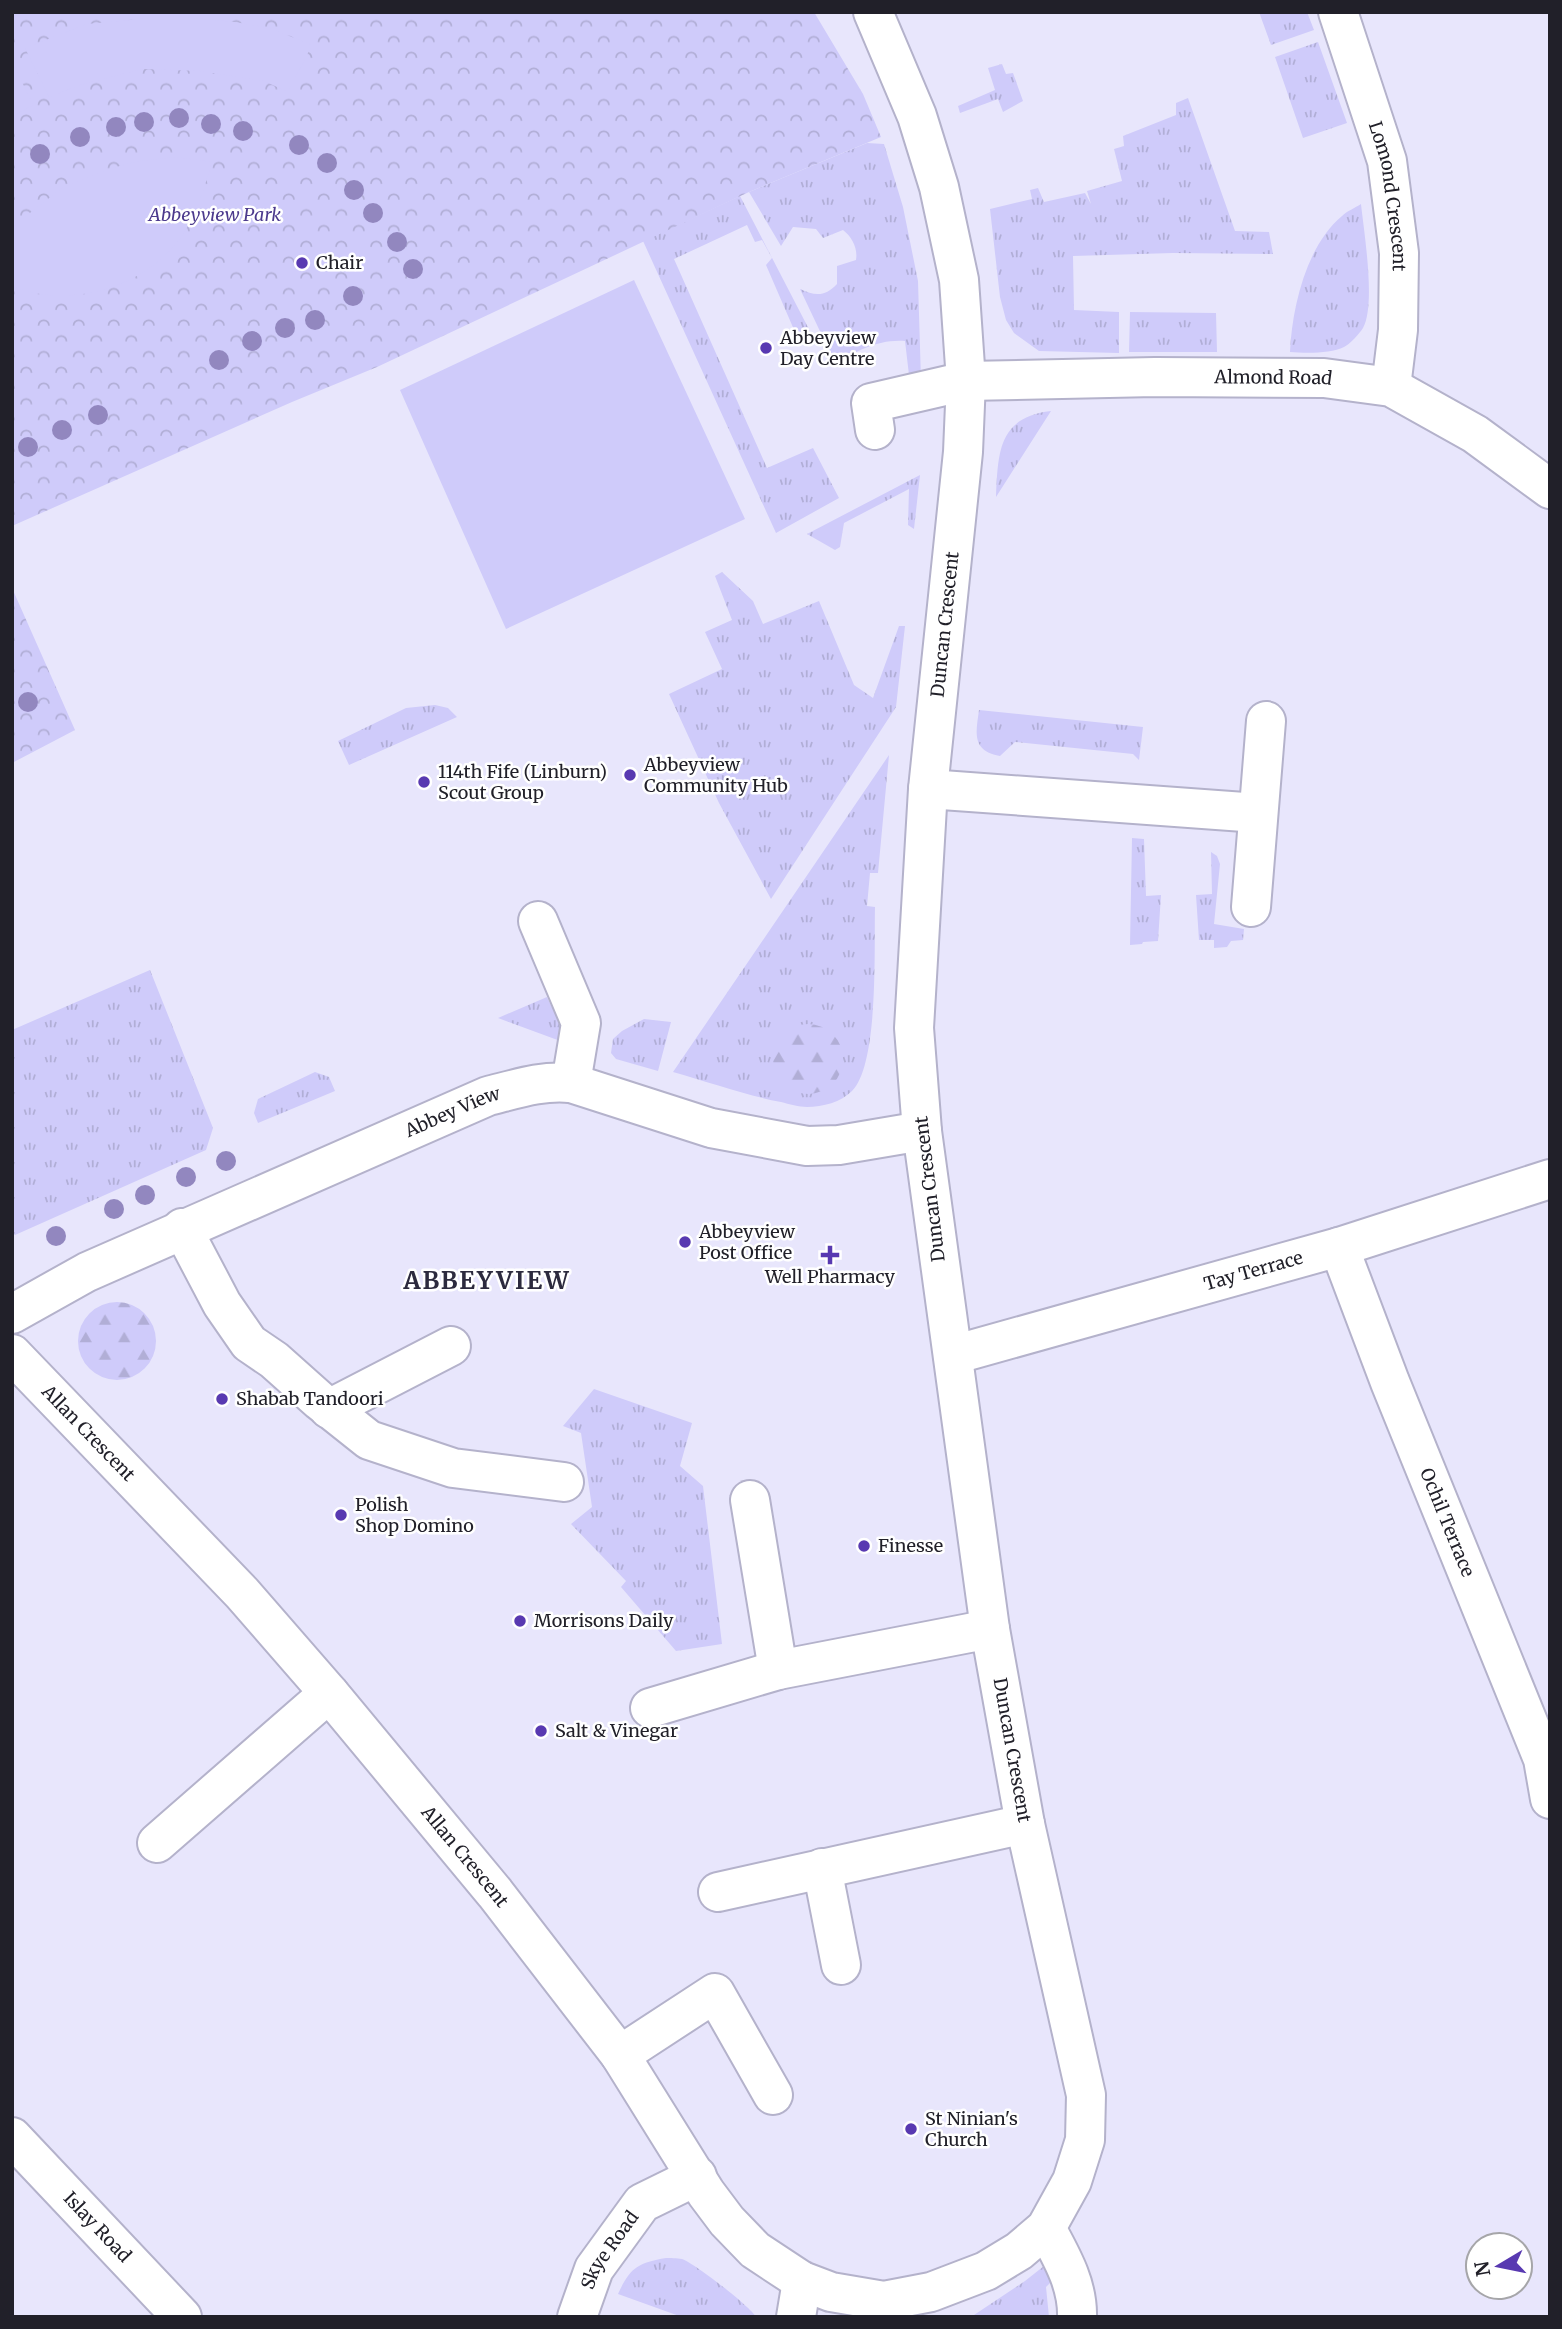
<svg xmlns="http://www.w3.org/2000/svg" width="1562" height="2329" font-family="Merriweather,serif">
<defs>
<pattern id="grass-tufts" width="24" height="20" patternUnits="userSpaceOnUse" patternTransform="scale(1.75)"><rect width="24" height="20" fill="#cfcbfa"/><path d="M3 7l-1-3M5 7V3M7 7l1-3M15 17l-1-3M17 17v-4M19 17l1-3" fill="none" stroke="#b1aed6"/></pattern>
<pattern id="forest-firs" width="22" height="20" patternUnits="userSpaceOnUse" patternTransform="scale(1.75)"><rect width="22" height="20" fill="#cfcbfa"/><path d="M5 1l3.5 6h-7zM16 11l3.5 6h-7z" fill="#b1aed6"/></pattern>
<pattern id="park-crowns" width="20" height="18" patternUnits="userSpaceOnUse" patternTransform="scale(1.75)"><rect width="20" height="18" fill="#cfcbfa"/><path d="M2 6a3 3 0 1 1 6 0M12 15a3 3 0 1 1 6 0" fill="none" stroke="#b1aed6"/></pattern>
</defs>
<rect width="100%" height="100%" fill="#e8e6fc"/>
<path fill="url(#grass-tufts)" d="M1259 12H1307L1314 30 1271 45Z
M1318 42 1347 123 1303 138 1275 57Z
M1002 64 1006 74 1013 73 1023 101 1003 112 998 99 960 113 958 106 995 90 988 68Z
M1188 98 1235 231 1269 232 1273 254 1173 253 1073 256 1074 310 1119 312V353L1039 351 1014 333 1006 320 1000 297 990 209 1032 199 1030 190 1038 188 1044 202 1085 193 1091 204 1087 191 1122 181 1114 149 1124 146 1123 136 1176 115V103Z
M867 143 884 144 903 207 918 281 921 380 909 375 905 341C878 339 858 351 835 363L800 289C815 296 825 297 837 284V266L856 260C858 248 852 237 843 230L823 238 816 229 793 227 781 246 749 192Z
M740 196 813 337 795 332 766 265 772 258 762 240 755 242 747 225 674 259 767 468 813 448 839 498 776 533 643 241Z
M1361 204C1364 232 1376 305 1363 328 1360 333 1349 345 1344 347 1331 354 1304 353 1290 352 1292 308 1306 246 1342 216 1347 211 1355 208 1361 204Z
M1130 312 1216 313 1217 352H1129Z
M1051 411 996 497C998 453 998 417 1051 411Z
M920 475 914 529 908 525 909 489 844 523 840 547 835 550 807 534Z
M722 572 753 601 763 624 819 601 854 685 873 698 899 626H905L896 707 771 899 719 803 669 694 722 669 705 632 732 620 715 576Z
M435 705 448 708 457 717 349 765 338 741 406 708Z
M979 710 1143 727 1139 760 1133 754 1015 742 1000 756C971 751 976 732 979 710Z
M889 755 878 873H870L867 906 875 907C874 948 879 1064 852 1091 841 1102 823 1107 807 1107 799 1107 789 1104 781 1102 744 1095 709 1082 673 1072Z
M1132 838 1144 839 1146 896 1161 895 1158 941 1143 942 1142 944 1130 945Z
M1211 852 1217 856 1220 864 1214 924 1244 929 1243 940 1231 941 1227 947 1214 948V940H1199L1196 895 1212 894Z
M150 970 213 1128 206 1150 15 1235 12 1233V1030Z
M547 997 559 1022 563 1042 498 1018Z
M644 1019 671 1022 658 1071 616 1059 611 1053 613 1039 622 1031Z
M315 1072 329 1077 335 1091 258 1123 254 1113 258 1099Z
M594 1389 692 1423 680 1466 703 1486 722 1644 676 1651 621 1587 626 1581 571 1524 592 1507 581 1433 563 1426Z
M666 2258C670 2258 677 2258 682 2259 694 2263 750 2306 756 2317H682L618 2294C630 2268 637 2263 666 2258Z
M1044 2266 1049 2267 1054 2279 1046 2287 1049 2317H971L1025 2281Z"/>
<path fill="url(#forest-firs)" d="M773 1059a35 35 0 1 1 70 0a35 35 0 1 1-70 0Z
M78 1341a39 39 0 1 1 78 0a39 39 0 1 1-78 0Z"/>
<path fill="url(#park-crowns)" d="M12 12H814L863 94 881 137 749 192 377 367 292 402 12 526Z
M12 588 75 730 12 763Z"/>
<path fill="#cfcbfa" d="M172 16 235 22 269 28 312 45 288 92 264 81 200 71 142 69 80 85 49 97 25 48 87 24Z
M12 61 33 105 12 117Z
M175 157 212 162C204 188 197 215 181 237 147 287 68 310 12 286V229L17 223 62 188 112 168 139 161Z
M634 280 745 519 506 629 400 390Z"/>
<g fill="none" stroke-linecap="round" stroke-linejoin="round">
<defs>
<g id="minor">
<path id="s1" d="M1338 12 1387 161 1399 253 1398 330 1391 387"/>
<path id="s2" d="M875 430 871 403 966 381 1155 377 1324 378 1391 387 1475 434 1550 489"/>
<path d="M928 789 1258 813"/>
<path d="M1251 907 1266 721"/>
<path d="M538 921 581 1023 571 1083"/>
<path d="M182 1228 222 1304 249 1343 274 1360 320 1401 369 1440 453 1468 564 1482"/>
<path id="s3" d="M1339 1247 1390 1382 1543 1759 1550 1799"/>
<path id="s4" d="M12 1314 87 1272 488 1096C516 1089 542 1080 571 1083L711 1128 807 1146 839 1145 922 1131"/>
<path id="s5" d="M12 1354 242 1593 329 1693 495 1893 620 2055 706 2193 727 2221 755 2250 802 2281 831 2292 884 2301 931 2292 986 2271 1019 2251 1046 2228 1072 2181 1085 2140 1086 2095 1025 1824 990 1629 922 1131 914 1028 928 789 963 452 966 381 959 280 939 187 917 116 873 12"/>
<path id="s6" d="M953 1355 1339 1247 1550 1179"/>
<path d="M329 1409 451 1346"/>
<path d="M750 1500 778 1670"/>
<path d="M650 1708 778 1670 990 1629"/>
<path d="M157 1843 329 1693"/>
<path d="M822 1868 841 1965"/>
<path d="M718 1892 1025 1824"/>
<path d="M620 2055 715 1993 773 2095"/>
<path id="s7" d="M12 2137 182 2317"/>
<path d="M1046 2228C1061 2256 1078 2284 1077 2317"/>
<path id="s8" d="M577 2317 594 2269 642 2203 697 2176"/>
<path d="M796 2317 802 2281"/>
</g>
</defs>
<use href="#minor" stroke="#b4b2cb" stroke-width="42"/>
<use href="#minor" stroke="#fff" stroke-width="38"/>
</g>
<g fill="#9287bf">
<circle cx="179" cy="118" r="10"/>
<circle cx="144" cy="122" r="10"/>
<circle cx="211" cy="124" r="10"/>
<circle cx="116" cy="127" r="10"/>
<circle cx="243" cy="131" r="10"/>
<circle cx="80" cy="137" r="10"/>
<circle cx="299" cy="145" r="10"/>
<circle cx="40" cy="154" r="10"/>
<circle cx="327" cy="163" r="10"/>
<circle cx="354" cy="190" r="10"/>
<circle cx="373" cy="213" r="10"/>
<circle cx="397" cy="242" r="10"/>
<circle cx="413" cy="269" r="10"/>
<circle cx="353" cy="296" r="10"/>
<circle cx="315" cy="320" r="10"/>
<circle cx="285" cy="328" r="10"/>
<circle cx="252" cy="341" r="10"/>
<circle cx="219" cy="360" r="10"/>
<circle cx="98" cy="415" r="10"/>
<circle cx="62" cy="430" r="10"/>
<circle cx="28" cy="447" r="10"/>
<circle cx="28" cy="702" r="10"/>
<circle cx="226" cy="1161" r="10"/>
<circle cx="186" cy="1177" r="10"/>
<circle cx="145" cy="1195" r="10"/>
<circle cx="114" cy="1209" r="10"/>
<circle cx="56" cy="1236" r="10"/>
</g>
<g fill="#5839b1" stroke="#fff" stroke-width="2.5">
<circle cx="302" cy="263" r="7"/>
<circle cx="766" cy="348" r="7"/>
<circle cx="630" cy="775" r="7"/>
<circle cx="424" cy="782" r="7"/>
<circle cx="685" cy="1242" r="7"/>
<path d="M826.5 1244.5h7v7h7v7h-7v7h-7v-7h-7v-7h7z"/>
<circle cx="222" cy="1399" r="7"/>
<circle cx="341" cy="1515" r="7"/>
<circle cx="864" cy="1546" r="7"/>
<circle cx="520" cy="1621" r="7"/>
<circle cx="541" cy="1731" r="7"/>
<circle cx="911" cy="2129" r="7"/>
</g>
<g text-anchor="middle" stroke-width="5" stroke-linejoin="round" paint-order="stroke">
<g font-size="18" fill="#212029" stroke="#fff">
<text dy="6" stroke="none"><textPath href="#s1" startOffset="192">Lomond Crescent</textPath></text>
<text dy="6" stroke="none"><textPath href="#s2" startOffset="432">Almond Road</textPath></text>
<text dy="6" stroke="none"><textPath href="#s5" startOffset="3117">Duncan Crescent</textPath></text>
<text dy="6" stroke="none"><textPath href="#s4" startOffset="485">Abbey View</textPath></text>
<text transform="translate(930 1189) rotate(-97)" y="6">Duncan Crescent</text>
<text dy="6" stroke="none"><textPath href="#s6" startOffset="312">Tay Terrace</textPath></text>
<text dy="6" stroke="none"><textPath href="#s5" startOffset="110">Allan Crescent</textPath></text>
<text dy="6" stroke="none"><textPath href="#s3" startOffset="296">Ochil Terrace</textPath></text>
<text transform="translate(1012 1750) rotate(80)" y="6">Duncan Crescent</text>
<text dy="6" stroke="none"><textPath href="#s5" startOffset="677">Allan Crescent</textPath></text>
<text dy="6" stroke="none"><textPath href="#s7" startOffset="124">Islay Road</textPath></text>
<text dy="6" stroke="none"><textPath href="#s8" startOffset="75">Skye Road</textPath></text>
</g>
<g font-size="18" font-style="italic" fill="#4c3a8d" stroke="#fff">
<text x="215" y="221">Abbeyview Park</text>
</g>
<g font-size="18" fill="#212029" stroke="#fff" text-anchor="start">
<text x="316" y="269">Chair</text>
<text x="780" y="344">Abbeyview<tspan x="780" dy="21">Day Centre</tspan></text>
<text x="644" y="771">Abbeyview<tspan x="644" dy="21">Community Hub</tspan></text>
<text x="438" y="778">114th Fife (Linburn)<tspan x="438" dy="21">Scout Group</tspan></text>
<text x="699" y="1238">Abbeyview<tspan x="699" dy="21">Post Office</tspan></text>
<text x="830" y="1283" text-anchor="middle">Well Pharmacy</text>
<text x="236" y="1405">Shabab Tandoori</text>
<text x="355" y="1511">Polish<tspan x="355" dy="21">Shop Domino</tspan></text>
<text x="878" y="1552">Finesse</text>
<text x="534" y="1627">Morrisons Daily</text>
<text x="555" y="1737">Salt &amp; Vinegar</text>
<text x="925" y="2125">St Ninian's<tspan x="925" dy="21">Church</tspan></text>
</g>
<g font-size="24" font-weight="bold" letter-spacing="2" fill="#2c2a3e" stroke="#fff">
<text x="487" y="1289">ABBEYVIEW</text>
</g>
</g>
<rect width="1562" height="2329" fill="none" stroke="#212029" stroke-width="28"/>
<g transform="translate(1499 2266) rotate(260)"><circle r="33" fill="#ffffff" stroke="#a6a6a9" stroke-width="2"/>
<path d="M0-5L12 26L0 18L-12 26Z" fill="#5839b1"/>
<text y="-10" font-size="19" font-weight="bold" text-anchor="middle" fill="#212029">N</text>
</g>
</svg>
